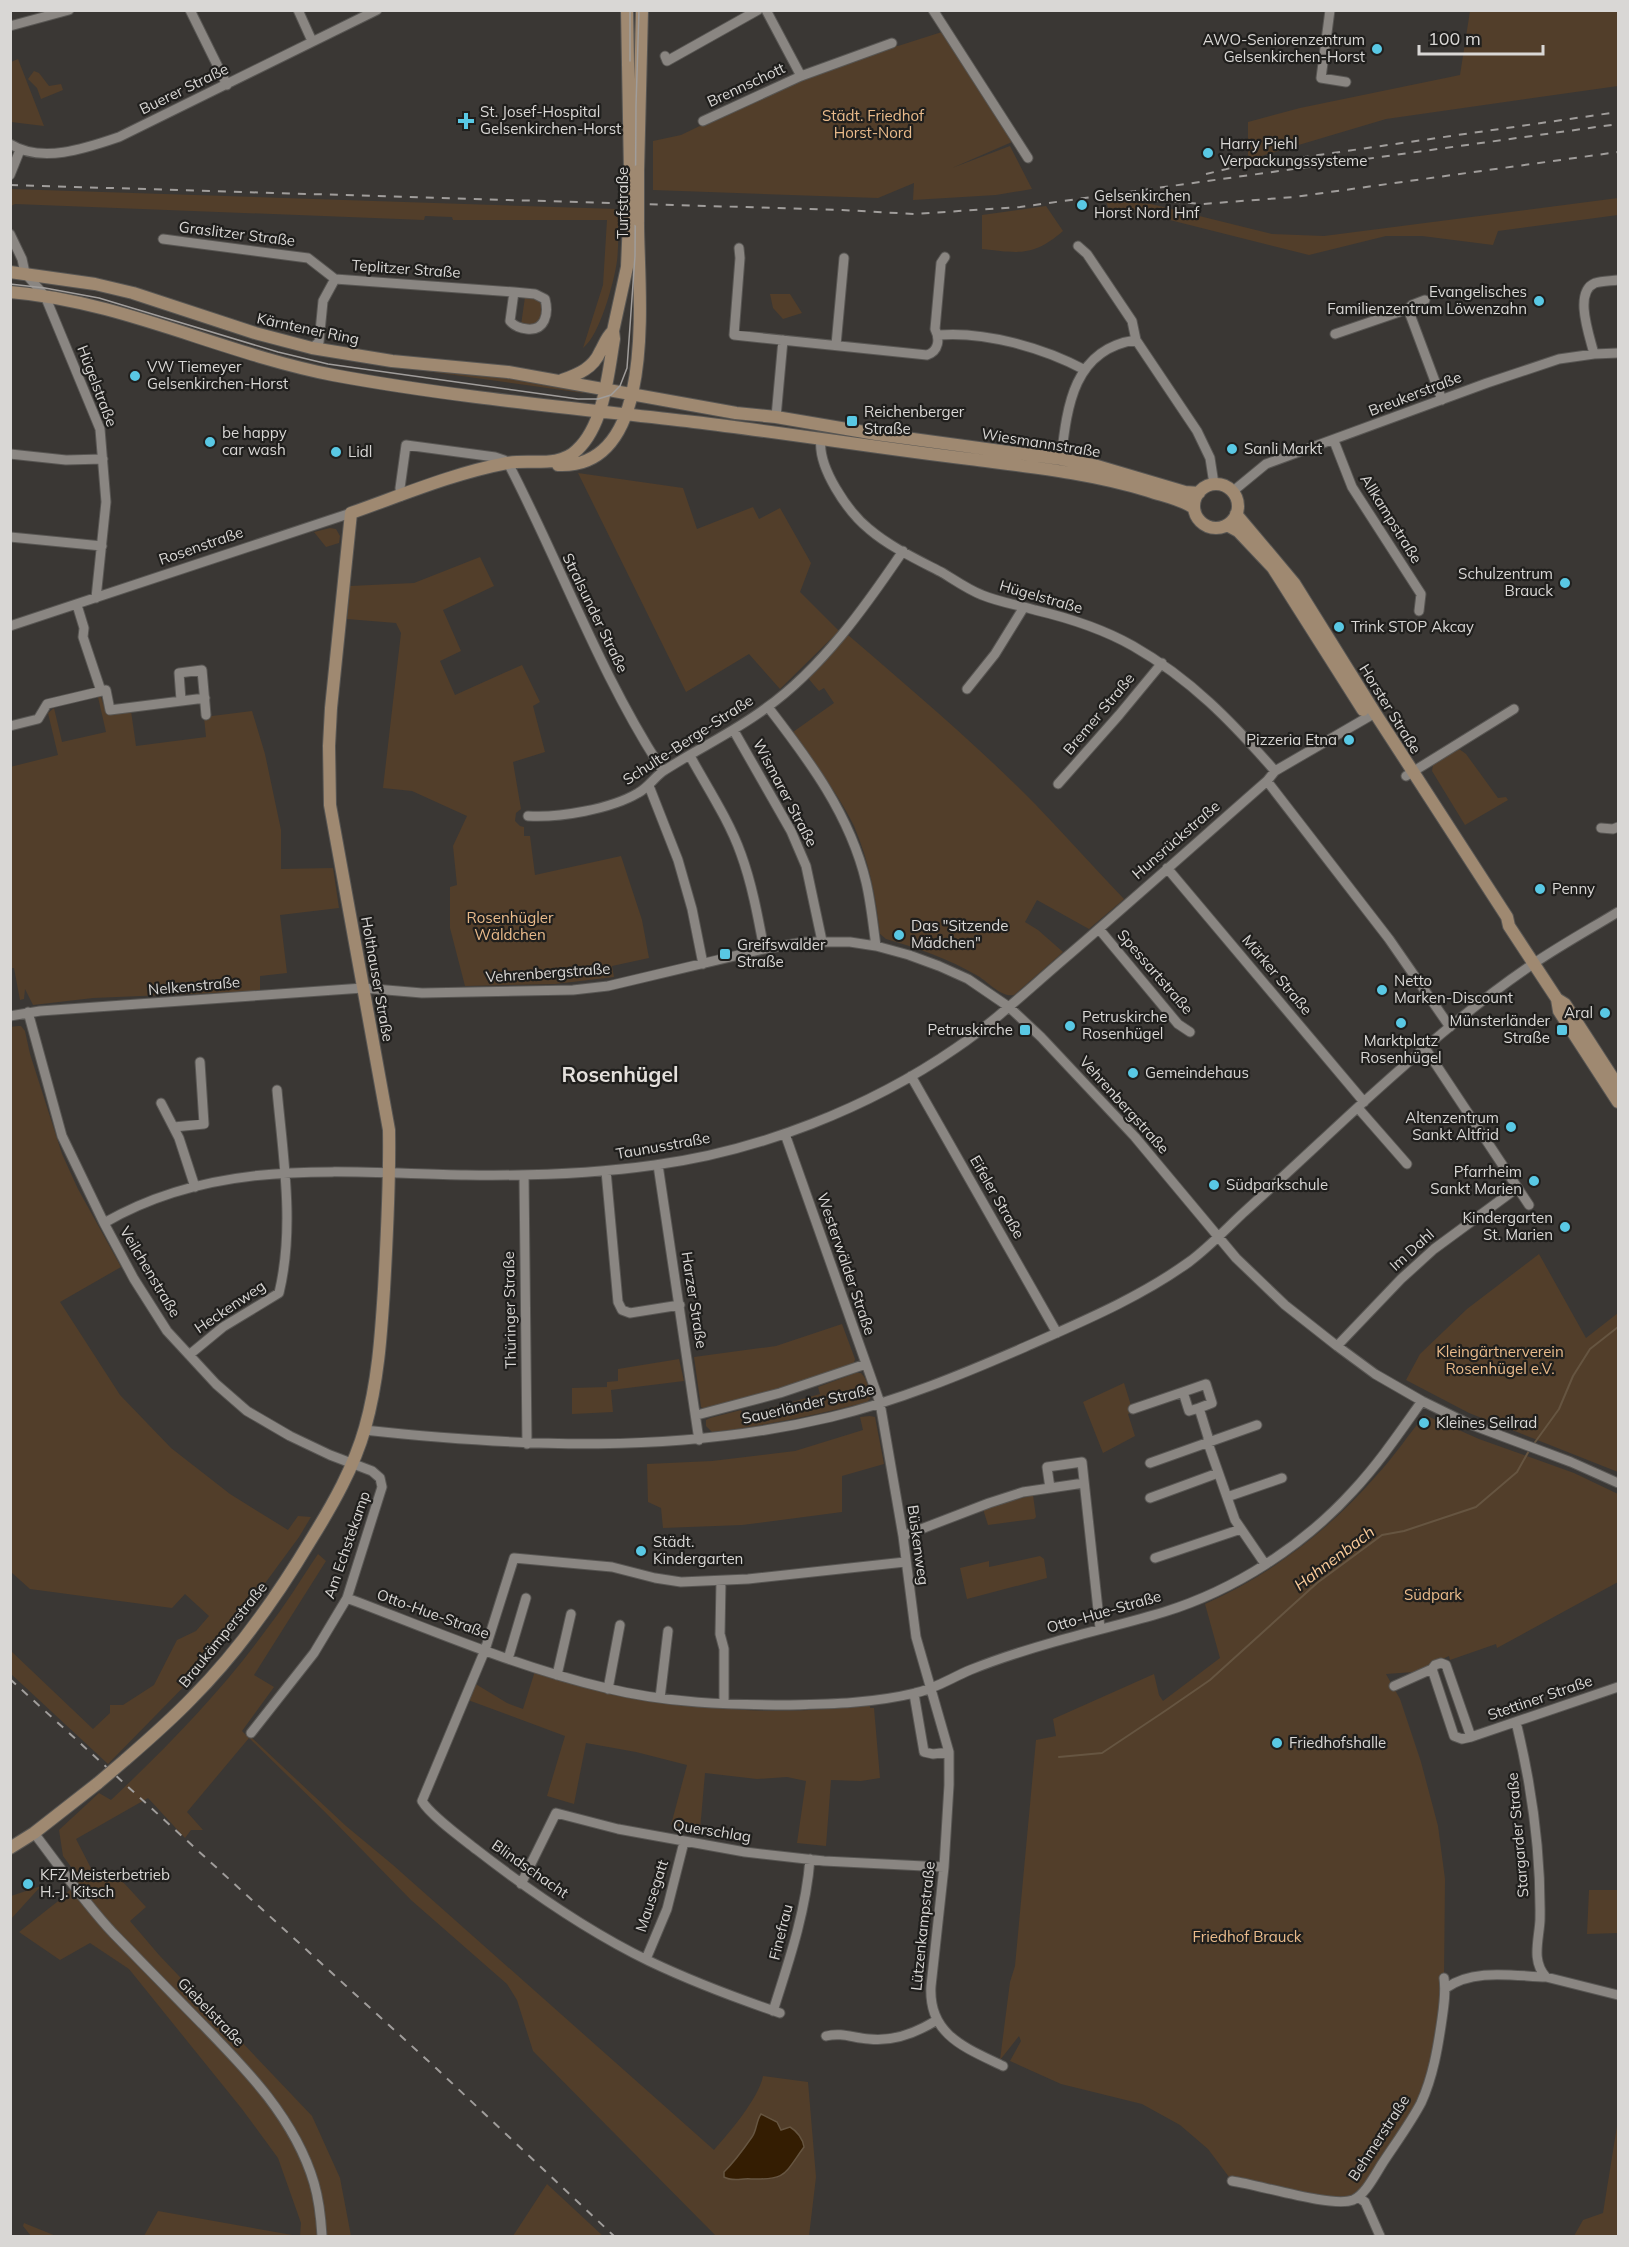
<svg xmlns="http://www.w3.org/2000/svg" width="1629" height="2247" font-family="Mulish,sans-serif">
<rect width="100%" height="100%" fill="#3a3734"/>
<path fill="#523e2a" d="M1470 11H1618V86L1386 119 1248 160V122L1300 108 1460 75Z
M945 31 1012 142 952 168 1010 146 1032 189 996 195 913 200 914 183 878 198 653 190V141L681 135 802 77 892 43 898 46Z
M18 59 44 126 11 122V62Z
M34 71 39 73 49 86 61 84 63 90 41 99 37 88 28 79Z
M11 189 618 209C618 226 619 244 617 261 614 282 600 335 583 348L603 285 607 220H453L452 217 425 216 424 220 15 204 11 206Z
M1618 198V215L1498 231 1493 245 1422 236H1386L1309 255 1150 215 1145 209 1109 211 1106 201 1151 204 1272 234 1324 236Z
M1046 206 1063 231C1033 257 1019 253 982 249V215Z
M770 294H790L802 313 783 319 773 308Z
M525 297 537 298 542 306 541 320 533 326 521 325Z
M134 300 258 339 583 390V393L325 357 231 332Z
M578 473 683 488 697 529 753 507 759 519 780 508 811 563 800 592 839 631 780 689 749 654 686 692Z
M330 528 336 529 340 536 339 543 326 547 314 532Z
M480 557 494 586 443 610 461 651 440 661 455 695 522 665 540 702 533 706 545 752 513 762 521 809 516 813 515 821 520 826 524 827V836H530L535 875 621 856 642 920 649 958 612 966 614 977 555 984 465 986 450 928V887L457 885 453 846 467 816 412 791 383 788 401 633 396 623 347 619 350 586 414 583Z
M848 635C912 690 977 745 1036 805 1066 836 1094 868 1124 899L1089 929 1037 900 1025 922 1038 930 1063 952 1014 995C1002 998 988 982 978 976 949 959 918 948 886 939L880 934C876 897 869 861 854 826 838 793 814 763 793 732L834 703 824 688 819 691 808 678Z
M98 697H101L106 713 131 711 136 746 206 737 204 717 252 711 265 754 281 830V869L333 868 339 908 280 915 287 973 260 976V991L93 998 33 1005 25 989 24 999 20 1000 14 968H10V767L58 755 48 713 54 708 62 742 106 732Z
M1459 749 1466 754 1498 798 1506 797 1508 800 1465 825 1432 771 1433 765Z
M18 1026H21L25 1031 30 1054 62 1154 78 1189 121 1267 60 1302 120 1395 171 1448 230 1494 288 1530 298 1516 311 1517 299 1537 205 1665 108 1764 11 1674V1651L93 1729 110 1713V1705H123L154 1685 177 1640 196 1631 209 1616 185 1594 172 1608 30 1589 11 1572 10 1027Z
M1539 1254 1586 1338 1618 1313V1472L1469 1413 1406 1380 1420 1354 1467 1309Z
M842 1324 855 1359 854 1363 776 1392 704 1409 701 1407 694 1357 776 1346Z
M679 1359 684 1381 611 1390 613 1412 572 1414V1388L607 1387V1382L618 1381V1369Z
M856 1373H861C867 1379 871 1391 870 1399L867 1402C815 1415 765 1426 712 1432L706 1426V1420L710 1418 741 1410 743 1416 820 1394 818 1387Z
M1124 1383 1133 1412 1128 1414 1135 1436 1103 1453 1083 1402Z
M1425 1415 1479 1439 1574 1473 1618 1494V1582L1497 1648 1496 1644 1450 1660 1449 1656 1414 1672 1386 1674 1400 1699 1421 1762 1438 1826 1445 1879 1444 1978 1428 2085 1365 2189 1345 2202 1232 2181 1208 2149 1180 2125 1142 2104 1061 2084 1010 2061 1021 2041 1019 2036 1000 2060 1010 1982 1015 1966 1036 1740 1056 1736 1053 1719 1154 1674 1159 1695 1163 1701 1220 1658 1205 1604C1272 1574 1328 1531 1376 1476 1394 1457 1408 1435 1425 1415Z
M870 1416 875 1417 884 1464 842 1476V1512L742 1525 663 1528 661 1508 648 1502 647 1464 712 1461 795 1451 863 1430 860 1417Z
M1033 1495 1036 1517 1034 1519 988 1525 983 1509Z
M318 1554 326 1561 254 1675 274 1687 242 1731 249 1738 251 1737 346 1826 393 1865 714 2150C729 2133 759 2098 763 2076L808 2082 816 2177 809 2236H716L533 2051 517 2000 507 1984 411 1900 325 1812 249 1738 187 1812 203 1830H191L185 1838 148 1798 76 1839 97 1880 123 1882 146 1907 130 1921 159 1955 312 2116 340 2178 351 2236H300L301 2223 278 2158 242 2109 129 1969 90 1943 60 1960 19 1932 62 1898 80 1879 63 1856 59 1830 99 1793 111 1800C167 1747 221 1692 266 1630 285 1606 301 1579 318 1554Z
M1040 1556 1044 1559 1047 1578 967 1599 960 1568 989 1561V1567Z
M535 1671C592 1683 648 1698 705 1706 759 1714 816 1711 870 1705V1708H874L880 1778 861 1781 831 1780 826 1846 797 1843 806 1781 787 1777 757 1779 705 1773 700 1830 671 1825 687 1765 636 1752 586 1743 574 1804 547 1796 565 1736 468 1700 474 1683 507 1703 523 1709Z
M41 1886 11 1919V1896Z
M1589 1890H1618V1933L1587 1934Z
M1618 2120V2236H1574L1583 2220 1603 2213Z
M547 2184 603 2236H513Z
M158 2211 298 2236H144Z
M24 2223 56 2236H31L23 2226Z"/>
<path fill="#341d02" stroke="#665541" stroke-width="1.5" d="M761 2114 777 2122 781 2130 790 2127C797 2131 803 2139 804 2147 784 2174 787 2180 751 2179 742 2178 732 2182 724 2177V2172C735 2161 743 2150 752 2137 757 2130 756 2121 761 2114Z"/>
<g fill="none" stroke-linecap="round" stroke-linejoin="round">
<path stroke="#665541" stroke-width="2" d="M1533 1445 1559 1409 1573 1376 1590 1349 1618 1327
M1059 1757 1102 1753 1165 1711 1210 1680 1317 1583 1382 1535 1404 1531 1476 1507 1517 1472 1530 1449"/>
<defs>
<path id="street" d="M190 10 227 85
M298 10 312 41
M766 10 801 76
M933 10 1028 158
M1330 10 1321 78 1346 82
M10 26 69 10
M665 56 667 61 758 10
M703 121 801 76 892 43
M10 144C42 164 87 148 119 137L377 10
M10 175 20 150
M10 234 22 259 25 273 45 296 100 429 106 502 96 598
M163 239 308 258 335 279
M1078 246 1087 254 1132 321 1136 340 1197 431 1210 458 1214 484
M739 248 740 258 734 335 927 355C939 351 940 339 935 329L941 263 945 257
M1408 309 1412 305 1425 300
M1335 334 1408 309 1442 400
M938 335C985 331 1044 348 1085 370
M836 345 844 258
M312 348 319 342 323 301 335 279 514 292 510 321C514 326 519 328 527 329 545 331 549 314 545 299L535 294 514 292
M1594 354C1590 337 1573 292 1595 283 1602 281 1611 281 1618 280
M776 417 783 340
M821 439C817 467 848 512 869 529 890 547 918 560 943 573 956 581 969 590 982 595 999 602 1018 605 1035 610 1069 618 1103 629 1133 646 1191 679 1232 722 1275 771
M1334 441 1352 487 1421 594 1419 611
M10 454 66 460 103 459
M1061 459C1067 407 1073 349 1136 340
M1232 492 1266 464 1487 383 1559 359 1594 354 1618 353
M401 496 400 488 406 445 495 457 504 460 508 463C561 565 600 675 663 771
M10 537 102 546
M77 605 84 628 83 637 101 691
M10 626 351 513
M967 689 995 654 1024 607
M181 700 179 673 202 670 206 715
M768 707C809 760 850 815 866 882 871 903 873 925 876 946
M10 726 38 719 47 704 106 690 110 710 205 698
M734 731 791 831 806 866 822 941
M690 756C707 787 729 820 741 854 752 884 758 917 764 949
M1406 776 1514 709
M1267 781 1389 939 1450 1027
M1058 784 1119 715 1162 663
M649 786 678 860 692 909 703 964
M528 816C559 818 611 809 638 793 649 787 655 776 665 770 699 748 734 732 766 708 822 668 865 607 903 551
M1601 828 1613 829 1618 827
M1167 868 1364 1102
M1099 929 1178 1024 1190 1032
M28 1012 62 1136 104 1223 134 1279 167 1331 216 1384 247 1411 290 1436 330 1455 372 1471 380 1478 382 1487 347 1598 314 1653 251 1733
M10 1016 40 1011 363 988 422 993 573 990 608 986 764 949 804 942H850L876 946 909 955 939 966 968 979 1009 1007 1041 1037 1135 1137 1236 1258 1285 1305 1337 1346 1375 1374 1422 1401 1467 1423 1571 1462 1618 1483
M1425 1048 1529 1205
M911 1076 1057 1333
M161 1103 179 1138 195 1187
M1358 1108 1407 1164
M174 1127 204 1124 200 1062
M785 1134 880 1403 903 1536 916 1637 949 1752V1785L944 1867 931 1986C928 2035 966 2048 1003 2066
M658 1165 699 1440
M606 1171 618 1302 622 1310 630 1313 680 1305
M524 1175 527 1444
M104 1223C218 1157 341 1173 466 1175 529 1176 592 1174 655 1165 759 1151 869 1108 956 1048 997 1020 1033 985 1071 953 1137 896 1202 838 1267 781L1275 771 1375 713
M1337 1346 1401 1279 1434 1249 1517 1188
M189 1355 223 1327 279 1293C295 1227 283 1156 277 1090
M1199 1408 1189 1411 1183 1392 1206 1384 1212 1403 1199 1408 1208 1437V1443L1235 1520 1265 1564
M1133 1409 1183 1392
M697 1415 780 1393 866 1364
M364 1430C523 1447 675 1454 831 1417 898 1401 963 1374 1025 1347 1081 1322 1139 1298 1189 1262 1208 1248 1225 1230 1242 1214 1281 1179 1319 1143 1357 1108 1413 1057 1471 1006 1533 964 1561 945 1590 929 1618 912
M1150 1463 1257 1425
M1050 1488 1047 1467 1082 1462 1100 1628
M1227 1497 1282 1478
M1150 1498 1218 1473
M903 1536 989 1503 1023 1492 1084 1483
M1155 1558 1241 1529
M721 1581 720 1634 724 1649V1703
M347 1598C432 1630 517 1667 606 1688 666 1703 729 1705 790 1705 832 1704 874 1703 915 1693 935 1689 951 1678 970 1670 997 1659 1026 1650 1054 1642 1091 1631 1128 1623 1164 1612 1235 1590 1303 1546 1353 1491 1379 1463 1400 1432 1422 1401
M508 1659 526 1598
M1441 1663 1446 1665 1471 1737 1462 1739 1454 1736 1432 1669 1435 1665Z
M557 1675 571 1614
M1394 1686 1432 1669
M608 1689 620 1625
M914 1694 924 1752 933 1754 949 1752
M660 1698 668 1631
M1516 1722C1532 1787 1541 1853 1540 1920 1539 1940 1531 1961 1546 1977L1618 1995
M1471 1737 1618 1687
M34 1833C60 1867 84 1902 113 1933 143 1964 173 1994 202 2024 247 2070 295 2119 314 2183 319 2200 321 2219 322 2236
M521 1884 556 1813 618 1829 745 1852 824 1861 944 1867
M646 1959 667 1909 684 1842
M1446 1988C1473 1968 1514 1976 1546 1977
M773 2011C789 1961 806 1911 810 1859
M780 2013C736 1998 691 1981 649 1961 587 1931 531 1892 477 1850 463 1839 430 1815 422 1801L485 1650 514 1558 612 1567 655 1578 681 1582 748 1579 905 1562
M826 2036C842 2032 853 2038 869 2039 894 2042 916 2033 937 2020
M1232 2181C1260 2185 1332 2208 1353 2200 1365 2195 1375 2175 1382 2164 1395 2144 1410 2124 1421 2103 1433 2077 1438 2047 1442 2019 1444 2005 1446 1992 1444 1978
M1358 2197 1365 2202 1380 2236"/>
<path id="secondary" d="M627 10 630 172
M638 171 642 10
M10 272 95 284 133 293 255 333 312 348 392 361 508 372 736 413 776 417 876 434 1061 459 1097 466 1185 492 1199 493
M10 292C122 301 224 354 333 375 452 397 573 408 694 422 786 433 878 448 970 459 1031 467 1090 473 1149 491 1164 496 1181 499 1194 508
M562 380C579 374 593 368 600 352 605 343 606 338 613 331
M558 465C662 470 637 282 638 220
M1194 506a22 22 0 1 1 44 0a22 22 0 1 1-44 0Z
M1236 514 1294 583 1375 713 1507 917 1509 926 1557 999 1559 1011 1618 1102
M1227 525 1238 531 1273 568 1363 710
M1557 999 1565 1004 1618 1086
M125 1760C148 1740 171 1720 192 1698 239 1651 278 1595 312 1538 333 1504 354 1467 365 1428 378 1382 381 1336 384 1289 387 1236 390 1183 389 1130L330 805 329 746 331 708 351 513C402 495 454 473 507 463 530 459 559 468 577 450 604 425 608 374 614 339L613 331 627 267 629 220
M10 1848 34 1833 98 1783"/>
</defs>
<use href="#street" stroke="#585653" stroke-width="11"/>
<use href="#secondary" stroke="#585653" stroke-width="14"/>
<use href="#street" stroke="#8a8682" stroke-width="9"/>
<use href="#secondary" stroke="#9f8971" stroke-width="12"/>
<path stroke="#a09d9b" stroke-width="1.5" d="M630 10V61
M10 284 45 288 99 298 278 352 328 364 578 399H598L611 395 620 386 627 368 635 256 636 105 639 10"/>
<path stroke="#a09d9b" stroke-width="2" stroke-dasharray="8 8" stroke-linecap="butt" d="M1206 174 1235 167 1618 112
M10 185 842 210 914 214 1020 207 1618 124
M1140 199 1203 204 1294 197 1618 152
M10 1679 437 2069 614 2236"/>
<defs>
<path id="secondary-bridge" d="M629 220 630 172
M638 220V171
M98 1783 125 1760"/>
</defs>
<use href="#secondary-bridge" stroke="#585653" stroke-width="14" stroke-linecap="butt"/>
<use href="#secondary-bridge" stroke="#9f8971" stroke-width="12"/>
</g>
<g fill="#59c8e4" stroke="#201f1d" stroke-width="2">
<circle cx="1377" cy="49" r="6"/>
<path d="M463 112h6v6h6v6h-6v6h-6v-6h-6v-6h6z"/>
<circle cx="1208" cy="153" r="6"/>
<circle cx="1082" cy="205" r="6"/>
<circle cx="1539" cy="301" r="6"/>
<circle cx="135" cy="376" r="6"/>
<rect x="846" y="415" width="12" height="12" rx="3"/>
<circle cx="210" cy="442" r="6"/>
<circle cx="1232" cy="449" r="6"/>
<circle cx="336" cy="452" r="6"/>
<circle cx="1565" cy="583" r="6"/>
<circle cx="1339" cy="627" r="6"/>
<circle cx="1349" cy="740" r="6"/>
<circle cx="1540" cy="889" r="6"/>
<circle cx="899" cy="935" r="6"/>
<rect x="719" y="948" width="12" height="12" rx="3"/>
<circle cx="1382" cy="990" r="6"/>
<circle cx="1605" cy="1013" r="6"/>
<circle cx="1401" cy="1023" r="6"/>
<circle cx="1070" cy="1026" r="6"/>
<rect x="1019" y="1024" width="12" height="12" rx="3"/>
<rect x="1556" y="1024" width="12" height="12" rx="3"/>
<circle cx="1133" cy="1073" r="6"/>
<circle cx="1511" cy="1127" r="6"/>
<circle cx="1534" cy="1181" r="6"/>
<circle cx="1214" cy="1185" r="6"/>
<circle cx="1565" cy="1227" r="6"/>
<circle cx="1424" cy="1423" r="6"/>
<circle cx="641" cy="1551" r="6"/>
<circle cx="1277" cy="1743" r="6"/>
<circle cx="28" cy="1884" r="6"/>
</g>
<g text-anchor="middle" stroke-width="4.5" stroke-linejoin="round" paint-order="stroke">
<g font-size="15" fill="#d9d7d5" stroke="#201f1d" text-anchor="start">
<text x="1365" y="45" text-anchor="end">AWO-Seniorenzentrum<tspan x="1365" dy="17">Gelsenkirchen-Horst</tspan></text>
<text x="480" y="117">St. Josef-Hospital<tspan x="480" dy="17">Gelsenkirchen-Horst</tspan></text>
<text x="1220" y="149">Harry Piehl<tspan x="1220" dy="17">Verpackungssysteme</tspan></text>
<text x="1094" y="201">Gelsenkirchen<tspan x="1094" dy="17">Horst Nord Hnf</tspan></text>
<text x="1527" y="297" text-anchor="end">Evangelisches<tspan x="1527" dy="17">Familienzentrum Löwenzahn</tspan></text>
<text x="147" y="372">VW Tiemeyer<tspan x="147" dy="17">Gelsenkirchen-Horst</tspan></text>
<text x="864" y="417">Reichenberger<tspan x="864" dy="17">Straße</tspan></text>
<text x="222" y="438">be happy<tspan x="222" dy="17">car wash</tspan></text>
<text x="1244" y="454">Sanli Markt</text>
<text x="348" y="457">Lidl</text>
<text x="1553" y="579" text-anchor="end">Schulzentrum<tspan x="1553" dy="17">Brauck</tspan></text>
<text x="1351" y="632">Trink STOP Akcay</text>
<text x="1337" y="745" text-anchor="end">Pizzeria Etna</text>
<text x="1552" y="894">Penny</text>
<text x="911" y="931">Das "Sitzende<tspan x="911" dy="17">Mädchen"</tspan></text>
<text x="737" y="950">Greifswalder<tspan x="737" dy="17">Straße</tspan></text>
<text x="1394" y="986">Netto<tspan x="1394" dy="17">Marken-Discount</tspan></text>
<text x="1593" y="1018" text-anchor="end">Aral</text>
<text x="1082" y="1022">Petruskirche<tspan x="1082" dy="17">Rosenhügel</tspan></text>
<text x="1550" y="1026" text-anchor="end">Münsterländer<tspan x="1550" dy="17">Straße</tspan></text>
<text x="1013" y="1035" text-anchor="end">Petruskirche</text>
<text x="1401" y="1046" text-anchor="middle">Marktplatz<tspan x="1401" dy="17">Rosenhügel</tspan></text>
<text x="1145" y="1078">Gemeindehaus</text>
<text x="1499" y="1123" text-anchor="end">Altenzentrum<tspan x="1499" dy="17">Sankt Altfrid</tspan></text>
<text x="1522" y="1177" text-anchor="end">Pfarrheim<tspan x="1522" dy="17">Sankt Marien</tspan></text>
<text x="1226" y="1190">Südparkschule</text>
<text x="1553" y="1223" text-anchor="end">Kindergarten<tspan x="1553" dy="17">St. Marien</tspan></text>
<text x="1436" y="1428">Kleines Seilrad</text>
<text x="653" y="1547">Städt.<tspan x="653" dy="17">Kindergarten</tspan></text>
<text x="1289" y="1748">Friedhofshalle</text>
<text x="40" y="1880">KFZ Meisterbetrieb<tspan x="40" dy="17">H.-J. Kitsch</tspan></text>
</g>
<g font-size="15" fill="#d9d7d5" stroke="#201f1d">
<text transform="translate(746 85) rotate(-25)" y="5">Brennschott</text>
<text transform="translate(184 89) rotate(-26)" y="5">Buerer Straße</text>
<text transform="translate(623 203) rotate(-90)" y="5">Turfstraße</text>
<text transform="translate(237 234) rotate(7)" y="5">Graslitzer Straße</text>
<text transform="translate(406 269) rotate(4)" y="5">Teplitzer Straße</text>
<text transform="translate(308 329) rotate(12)" y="5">Kärntener Ring</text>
<text transform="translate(97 386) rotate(69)" y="5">Hügelstraße</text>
<text transform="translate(1415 394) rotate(-21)" y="5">Breukerstraße</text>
<text transform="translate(1041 443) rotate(9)" y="5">Wiesmannstraße</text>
<text transform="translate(1391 519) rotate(58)" y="5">Allkampstraße</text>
<text transform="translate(201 546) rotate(-19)" y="5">Rosenstraße</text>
<text transform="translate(1041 597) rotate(16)" y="5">Hügelstraße</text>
<text transform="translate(595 613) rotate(64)" y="5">Stralsunder Straße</text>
<text transform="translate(1390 709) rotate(58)" y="5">Horster Straße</text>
<text transform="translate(1099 714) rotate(-50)" y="5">Bremer Straße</text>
<text transform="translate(688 740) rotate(-33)" y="5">Schulte-Berge-Straße</text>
<text transform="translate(785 793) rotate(62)" y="5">Wismarer Straße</text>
<text transform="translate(1176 840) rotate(-41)" y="5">Hunsrückstraße</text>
<text transform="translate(1155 972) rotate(49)" y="5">Spessartstraße</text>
<text transform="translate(548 973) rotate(-4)" y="5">Vehrenbergstraße</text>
<text transform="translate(1277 975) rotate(50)" y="5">Märker Straße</text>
<text transform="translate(377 979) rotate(80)" y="5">Holthauser Straße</text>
<text transform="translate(194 986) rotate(-5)" y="5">Nelkenstraße</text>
<text transform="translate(1124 1105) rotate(48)" y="5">Vehrenbergstraße</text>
<text transform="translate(663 1146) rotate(-10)" y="5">Taunusstraße</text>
<text transform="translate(997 1197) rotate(60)" y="5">Eifeler Straße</text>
<text transform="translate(1412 1250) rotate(-42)" y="5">Im Dahl</text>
<text transform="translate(846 1264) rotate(71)" y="5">Westerwälder Straße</text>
<text transform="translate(150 1272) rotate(59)" y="5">Veilchenstraße</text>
<text transform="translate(694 1300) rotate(81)" y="5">Harzer Straße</text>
<text transform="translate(230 1307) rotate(-34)" y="5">Heckenweg</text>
<text transform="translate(510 1310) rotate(-91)" y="5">Thüringer Straße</text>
<text transform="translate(808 1404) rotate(-13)" y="5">Sauerländer Straße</text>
<text transform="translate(347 1545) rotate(-71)" y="5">Am Echstekamp</text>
<text transform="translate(918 1545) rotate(82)" y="5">Büskenweg</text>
<text transform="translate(1104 1612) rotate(-16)" y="5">Otto-Hue-Straße</text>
<text transform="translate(433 1614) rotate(20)" y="5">Otto-Hue-Straße</text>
<text transform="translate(223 1635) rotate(-51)" y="5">Braukämperstraße</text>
<text transform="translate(1540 1698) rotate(-19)" y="5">Stettiner Straße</text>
<text transform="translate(712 1831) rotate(9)" y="5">Querschlag</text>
<text transform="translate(1518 1835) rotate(-95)" y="5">Stargarder Straße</text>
<text transform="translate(530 1869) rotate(35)" y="5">Blindschacht</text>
<text transform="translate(652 1896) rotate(-72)" y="5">Mausegatt</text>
<text transform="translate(923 1926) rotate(-84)" y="5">Lützenkampstraße</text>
<text transform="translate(781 1932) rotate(-76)" y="5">Finefrau</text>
<text transform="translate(211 2012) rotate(46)" y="5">Giebelstraße</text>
<text transform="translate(1379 2138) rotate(-57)" y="5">Behmerstraße</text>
</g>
<g font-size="15" fill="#eabb8b" stroke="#201f1d">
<text x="873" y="121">Städt. Friedhof<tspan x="873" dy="17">Horst-Nord</tspan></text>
<text x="510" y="923">Rosenhügler<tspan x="510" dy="17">Wäldchen</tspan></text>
<text x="1500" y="1357">Kleingärtnerverein<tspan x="1500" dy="17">Rosenhügel e.V.</tspan></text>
<text x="1433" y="1600">Südpark</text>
<text x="1247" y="1942">Friedhof Brauck</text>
</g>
<g font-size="16" font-style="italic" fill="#facb9a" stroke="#201f1d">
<text transform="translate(1334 1558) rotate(-37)" y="6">Hahnenbach</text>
</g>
<g font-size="21" font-weight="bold" fill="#e4e0dc" stroke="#201f1d">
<text x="620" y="1082">Rosenhügel</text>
</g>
</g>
<rect width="1629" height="2247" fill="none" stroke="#d9d7d5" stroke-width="24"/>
<path d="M1419 45v9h124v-9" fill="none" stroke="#d9d7d5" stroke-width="3"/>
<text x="1428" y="45" font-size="18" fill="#d9d7d5" stroke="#201f1d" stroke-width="4.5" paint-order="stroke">100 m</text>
</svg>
